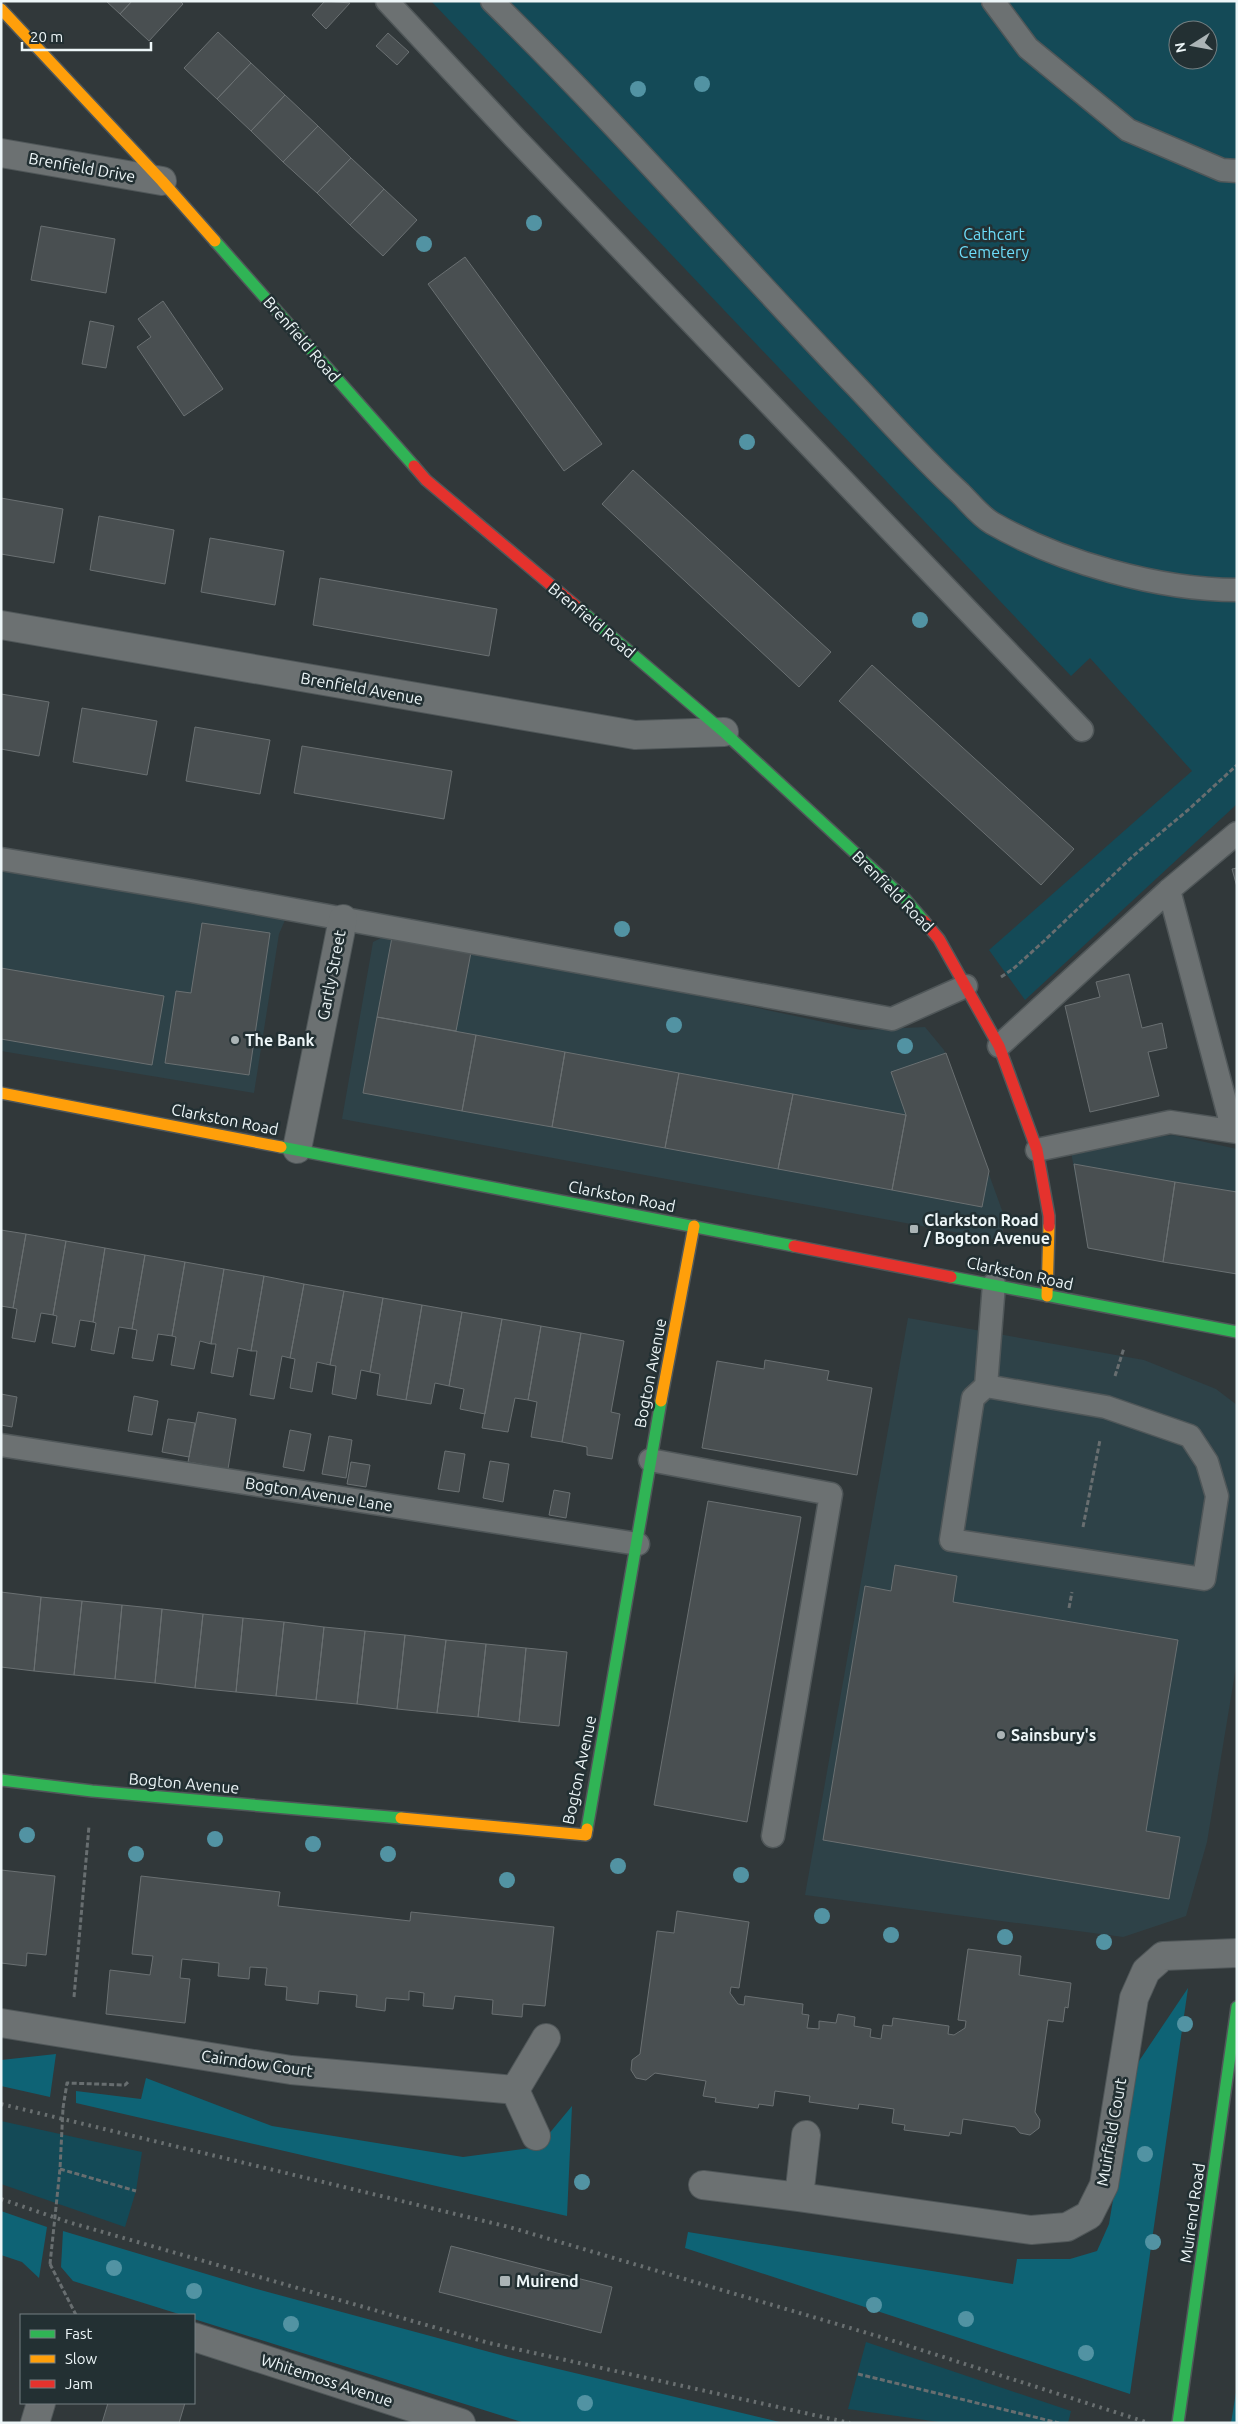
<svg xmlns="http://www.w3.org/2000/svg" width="1238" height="2424" font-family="Ubuntu,sans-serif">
<rect width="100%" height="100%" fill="#31383a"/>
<path fill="#2e4248" d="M1 847 294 899 279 934 254 1093 1 1051Z
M393 932 472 947 861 1030 925 1027 944 1050 1003 1213V1241L342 1119 373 942Z
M1173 1135 1237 1149V1274L1088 1248 1070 1146Z
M908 1318 1144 1360 1216 1389 1237 1405V1661L1207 1842 1186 1916 1123 1937 805 1895Z"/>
<path fill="#144a57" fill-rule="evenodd" d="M431 1H1237V804L1025 1000 989 950 1192 771 1090 658 1071 676ZM1178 30H1208V60H1178Z
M1 2121 142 2152 136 2191 125 2227 1 2184Z
M866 2342 1071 2411 1068 2423H946L848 2409Z"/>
<path fill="#0e6375" d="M1188 1988 1130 2394 685 2248 688 2232 1013 2284 1017 2259H1070L1097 2251 1109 2224 1135 2067Z
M56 2054 50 2097 1 2086V2060Z
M146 2078 272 2126 463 2157 538 2147 572 2106 567 2216 76 2103V2091L141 2099Z
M1 2211 47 2227 39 2278 22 2262 1 2255Z
M63 2231 253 2288 508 2357 784 2423H525L194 2319V2315H182L73 2281 61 2267Z
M1237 2386V2423H1231Z"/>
<path fill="#494f51" stroke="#6a7072" d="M106 1H132L120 14Z
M132 1H180L183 4 149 41 120 14Z
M325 1 350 3 326 29 312 15Z
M218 32 251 63 217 99 184 68Z
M388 33 409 52 397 65 376 46Z
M251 63 285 95 251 131 217 99Z
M285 95 318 126 283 162 251 131Z
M318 126 351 158 317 193 283 162Z
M351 158 384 189 350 225 317 193Z
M384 189 417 220 383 256 350 225Z
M41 226 115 239 106 293 31 280Z
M465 257 602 444 564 471 428 284Z
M163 301 223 389 184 416 137 347 151 337 138 319Z
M90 321 114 326 106 368 82 364Z
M633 470 831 652 799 687 602 504Z
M1 498 63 509 54 563 1 554Z
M99 516 174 530 165 584 90 570Z
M210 538 284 551 275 605 201 592Z
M320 578 497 609 489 656 313 625Z
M872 665 1074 849 1041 885 839 701Z
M1 694 49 702 39 756 1 749Z
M82 708 157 721 147 775 73 762Z
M195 727 270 740 260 794 186 781Z
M302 746 452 771 444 819 294 793Z
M1237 868V887L1232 869Z
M202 923 270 933 249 1075 165 1063 176 991 191 993Z
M393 932 472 947 456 1031 377 1017Z
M1 968 164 996 152 1065 1 1039Z
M1129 974 1142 1028 1162 1023 1167 1048 1148 1052 1159 1096 1090 1112 1065 1006 1100 997 1096 982Z
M377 1017 476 1035 462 1111 363 1093Z
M476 1035 565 1052 552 1127 462 1111Z
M565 1052 679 1073 665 1148 552 1127Z
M946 1053 989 1171 982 1207 892 1190 906 1115 891 1072Z
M679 1073 793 1094 778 1169 665 1148Z
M793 1094 906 1115 892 1190 778 1169Z
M1074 1164 1175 1182 1163 1262 1088 1248Z
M1175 1182 1237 1192V1274L1163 1262Z
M1 1230 26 1234 13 1308 1 1306Z
M26 1234 66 1241 53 1315 41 1313 35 1342 12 1338 17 1309 13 1308Z
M66 1241 105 1248 93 1322 80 1320 75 1347 52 1343 57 1316 53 1315Z
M105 1248 145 1255 132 1329 119 1327 114 1354 91 1350 96 1323 93 1322Z
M145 1255 185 1262 172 1336 158 1334 153 1361 132 1358 137 1330 132 1329Z
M185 1262 224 1269 211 1344 200 1341 194 1369 171 1365 176 1337 172 1336Z
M224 1269 264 1276 251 1351 238 1348 233 1377 211 1373 216 1344H211Z
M264 1276 304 1284 290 1358 282 1356 274 1399 250 1395 257 1351H251Z
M304 1284 344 1291 330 1365 317 1362 312 1392 290 1388 295 1359 290 1358Z
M344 1291 383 1298 370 1372 361 1370 356 1399 332 1394 336 1366 330 1365Z
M383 1298 422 1305 406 1400 377 1395 380 1374 370 1372Z
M422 1305 462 1312 449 1386 435 1383 431 1404 406 1400Z
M462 1312 502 1319 485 1414 460 1409 464 1389 449 1386Z
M502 1319 541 1326 528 1400 515 1398 508 1432 482 1428Z
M541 1326 581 1333 562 1442 531 1437 537 1402 528 1400Z
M581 1333 624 1341 611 1412 620 1414 612 1459 587 1455V1447L562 1442Z
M765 1360 829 1371 827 1380 872 1388 857 1475 702 1448 717 1361 764 1369Z
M1 1394 17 1397 12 1427 1 1425Z
M134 1396 158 1401 152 1435 128 1431Z
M198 1412 236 1419 228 1469 188 1462Z
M168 1419 195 1423 189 1457 162 1452Z
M290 1430 311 1434 304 1471 283 1467Z
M329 1436 352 1440 346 1478 322 1474Z
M445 1451 465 1454 459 1492 438 1489Z
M490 1461 509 1464 503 1502 483 1498Z
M351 1462 370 1465 366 1487 347 1484Z
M554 1490 570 1493 566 1518 549 1515Z
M708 1501 801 1517 747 1822 654 1805Z
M895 1565 957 1576 953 1602 1178 1640 1146 1831 1180 1837 1169 1899 823 1840 865 1586 891 1591Z
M1 1592 41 1597 34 1671 1 1667Z
M41 1597 82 1601 74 1675 34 1671Z
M82 1601 122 1605 115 1679 74 1675Z
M122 1605 162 1609 155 1683 115 1679Z
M162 1609 203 1614 195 1688 155 1683Z
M203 1614 243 1618 236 1692 195 1688Z
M243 1618 284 1622 276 1696 236 1692Z
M284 1622 324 1627 316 1700 276 1696Z
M324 1627 365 1631 357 1704 316 1700Z
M365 1631 405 1635 397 1709 357 1704Z
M405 1635 446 1640 437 1713 397 1709Z
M446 1640 486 1644 478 1717 437 1713Z
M486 1644 526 1648 519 1722 478 1717Z
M526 1648 567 1652 559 1726 519 1722Z
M1 1870 55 1876 46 1955 27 1953 26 1966 1 1963Z
M141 1876 280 1892 278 1906 410 1921 411 1912 554 1927 545 2006 523 2004 522 2017 492 2014 493 2000 455 1996 453 2009 423 2006 424 1993 409 1991V2000L386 1998 385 2011 356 2007 357 1995 319 1991 318 2004 286 2000 287 1987 265 1985 267 1968 250 1967 249 1979 218 1976 219 1963 182 1959 180 1978 190 1979 185 2023 106 2014 110 1970 150 1975 153 1956 132 1954Z
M677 1911 749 1922 739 1988 731 1987 730 1993 738 2004 744 2005 745 1996 803 2004 802 2014 809 2015 807 2028 819 2029V2021L836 2023 838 2014 855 2017 854 2026 871 2029 870 2037 881 2039 883 2025 892 2026 893 2018 949 2026 948 2034 954 2035 965 2028 966 2021 958 2020 968 1949 1021 1956 1019 1975 1071 1983 1068 2008 1065 2007 1063 2022 1048 2020 1035 2112 1040 2120 1039 2128 1030 2135 1020 2133 1015 2127 963 2119 961 2134 950 2132 949 2136 904 2130 905 2125 892 2123 894 2109 859 2104 858 2109 809 2102 810 2096 775 2091 773 2106 759 2104 758 2108 715 2102 716 2098 703 2096 706 2081 655 2073 646 2080 636 2078 631 2070 632 2060 640 2054 657 1931 674 1933Z
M451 2246 612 2287 601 2333 439 2292Z
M108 2403H185L179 2423H102Z"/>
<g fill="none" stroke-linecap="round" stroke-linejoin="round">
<defs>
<path id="lane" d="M387 1 515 138 1082 730
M492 1C618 125 735 259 857 387 891 423 924 460 960 493 970 503 980 516 992 523 1060 562 1159 590 1237 590
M993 1 1028 48 1128 130 1222 170 1237 171
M1 859 191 891 892 1019 966 986
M1169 890 1233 1131
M999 1046 1169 890 1237 833
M1037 1150 1170 1122 1237 1132
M986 1386 1106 1407 1190 1436 1207 1462 1217 1496 1204 1579 951 1540 973 1398 986 1386 994 1284
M1 1445 638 1544
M650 1460 831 1494 773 1836"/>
<path id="street" d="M1 153 162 181
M1 625 635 735 724 732
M297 1149 343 919
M1 2023 291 2070 515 2090
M536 2136 515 2090 546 2038
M703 2185 799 2197 1031 2230 1067 2227 1089 2215 1104 2185 1134 1998 1146 1971 1163 1956 1237 1953
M799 2197 806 2135
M194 2337 461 2423
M35 2423 41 2403"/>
<path id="fast" d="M215 241 414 466
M577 607 724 732 906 900 924 921
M281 1147 794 1246
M951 1277 1237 1332
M1 1780 92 1791 401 1818
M587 1829 661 1401
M1178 2423 1237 2007"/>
<path id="slow" d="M1 9 162 181 215 241
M1 1093 281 1147
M1047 1296 1049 1226
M661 1401 694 1226
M401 1818 586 1835 587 1829"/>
<path id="jam" d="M414 466 426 480 577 607
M924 921 939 939 999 1046 1037 1150 1049 1216V1226
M794 1246 951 1277"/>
</defs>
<use href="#lane" stroke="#505759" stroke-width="25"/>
<use href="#street" stroke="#505759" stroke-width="30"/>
<use href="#fast" stroke="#505759" stroke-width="14"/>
<use href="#slow" stroke="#505759" stroke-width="14"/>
<use href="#jam" stroke="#505759" stroke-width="14"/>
<path stroke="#686e70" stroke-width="3" stroke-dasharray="5 2.5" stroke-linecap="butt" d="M1001 977 1013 969 1044 941 1133 856 1188 810 1237 765
M1115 1376 1124 1348
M1083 1527 1100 1440
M1069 1608 1072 1592
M74 1997 89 1826
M63 2108 67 2083 125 2085 129 2081
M60 2169 136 2191
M50 2264 76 2315
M858 2374 1059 2423"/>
<use href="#lane" stroke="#6c7172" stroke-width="22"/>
<use href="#street" stroke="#6c7172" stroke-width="28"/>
<use href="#fast" stroke="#30b455" stroke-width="11"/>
<use href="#slow" stroke="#ff9f0a" stroke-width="11"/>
<use href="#jam" stroke="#e5322d" stroke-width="11"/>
<path stroke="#696f70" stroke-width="4" stroke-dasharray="2.5 5" stroke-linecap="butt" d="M1 2104 509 2227 884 2338 1149 2423
M1 2199 68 2222 489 2343 850 2423"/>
<path stroke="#686e70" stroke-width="3" stroke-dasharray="5 2.5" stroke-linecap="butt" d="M50 2264 60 2169 63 2108"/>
</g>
<g fill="#5293a3">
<circle cx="702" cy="84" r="8"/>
<circle cx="638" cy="89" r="8"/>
<circle cx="534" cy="223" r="8"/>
<circle cx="424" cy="244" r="8"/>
<circle cx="747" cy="442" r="8"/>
<circle cx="920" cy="620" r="8"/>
<circle cx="622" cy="929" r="8"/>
<circle cx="674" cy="1025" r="8"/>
<circle cx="905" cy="1046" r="8"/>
<circle cx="27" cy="1835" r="8"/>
<circle cx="215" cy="1839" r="8"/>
<circle cx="313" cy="1844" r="8"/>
<circle cx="136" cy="1854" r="8"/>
<circle cx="388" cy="1854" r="8"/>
<circle cx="618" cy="1866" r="8"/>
<circle cx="741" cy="1875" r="8"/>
<circle cx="507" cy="1880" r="8"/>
<circle cx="822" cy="1916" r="8"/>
<circle cx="891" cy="1935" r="8"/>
<circle cx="1005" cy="1937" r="8"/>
<circle cx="1104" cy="1942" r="8"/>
<circle cx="1185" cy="2024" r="8"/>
<circle cx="1145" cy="2154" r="8"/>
<circle cx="582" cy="2182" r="8"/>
<circle cx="1153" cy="2242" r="8"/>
<circle cx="114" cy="2268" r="8"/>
<circle cx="194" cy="2291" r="8"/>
<circle cx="874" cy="2305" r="8"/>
<circle cx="966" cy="2319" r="8"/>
<circle cx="291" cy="2324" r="8"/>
<circle cx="1086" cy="2353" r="8"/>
<circle cx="585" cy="2403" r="8"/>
</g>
<g fill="#abb4b6" stroke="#233033" stroke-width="2">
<circle cx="235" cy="1040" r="5"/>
<rect x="909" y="1224" width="10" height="10" rx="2.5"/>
<circle cx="1001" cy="1735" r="5"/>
<rect x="499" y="2275" width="12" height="12" rx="2.5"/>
</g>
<g text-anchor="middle" stroke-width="5" stroke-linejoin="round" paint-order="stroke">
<g font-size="16" fill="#edf6f8" stroke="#233033">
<text transform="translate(82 167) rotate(10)" y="6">Brenfield Drive</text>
<text transform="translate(302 339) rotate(49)" y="6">Brenfield Road</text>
<text transform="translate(592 620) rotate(40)" y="6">Brenfield Road</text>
<text transform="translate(362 688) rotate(10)" y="6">Brenfield Avenue</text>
<text transform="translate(893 891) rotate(45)" y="6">Brenfield Road</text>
<text transform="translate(331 975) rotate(-79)" y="6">Gartly Street</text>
<text transform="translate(225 1119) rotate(11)" y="6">Clarkston Road</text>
<text transform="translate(622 1196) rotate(11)" y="6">Clarkston Road</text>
<text transform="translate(1020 1273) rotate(12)" y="6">Clarkston Road</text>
<text transform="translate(650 1373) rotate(-79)" y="6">Bogton Avenue</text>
<text transform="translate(319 1494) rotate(9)" y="6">Bogton Avenue Lane</text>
<text transform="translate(579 1770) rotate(-78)" y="6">Bogton Avenue</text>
<text transform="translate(184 1783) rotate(5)" y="6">Bogton Avenue</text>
<text transform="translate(257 2063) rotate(8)" y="6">Cairndow Court</text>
<text transform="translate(1111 2132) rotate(-80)" y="6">Muirfield Court</text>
<text transform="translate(1192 2213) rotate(-82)" y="6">Muirend Road</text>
<text transform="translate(327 2380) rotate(18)" y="6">Whitemoss Avenue</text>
</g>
<g font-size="16" fill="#6dddf9" stroke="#233033">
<text x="994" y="240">Cathcart<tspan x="994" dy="18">Cemetery</tspan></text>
</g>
<g font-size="16" font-weight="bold" fill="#edf6f8" stroke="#233033" text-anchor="start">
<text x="245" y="1046">The Bank</text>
<text x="924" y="1226">Clarkston Road<tspan x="924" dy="18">/ Bogton Avenue</tspan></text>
<text x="1011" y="1741">Sainsbury's</text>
<text x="516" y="2287">Muirend</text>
</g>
</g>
<rect width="1238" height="2424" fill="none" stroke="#edf6f8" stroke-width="5"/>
<rect x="20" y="2314" width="175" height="90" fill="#233033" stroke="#747f82"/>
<rect x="30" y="2330" width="25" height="8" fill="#30b455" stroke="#747f82"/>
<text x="65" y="2339" font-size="15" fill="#edf6f8">Fast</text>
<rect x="30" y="2355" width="25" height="8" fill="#ff9f0a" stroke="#747f82"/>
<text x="65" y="2364" font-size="15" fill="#edf6f8">Slow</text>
<rect x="30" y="2380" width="25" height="8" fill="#e5322d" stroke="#747f82"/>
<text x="65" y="2389" font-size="15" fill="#edf6f8">Jam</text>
<g transform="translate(1193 45) rotate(259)"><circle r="24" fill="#233033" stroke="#747f82"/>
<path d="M0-4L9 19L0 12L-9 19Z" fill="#abb4b6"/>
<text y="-8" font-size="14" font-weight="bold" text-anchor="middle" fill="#edf6f8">N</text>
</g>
<path d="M22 42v8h129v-8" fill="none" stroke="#edf6f8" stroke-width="2.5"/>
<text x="30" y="42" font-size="15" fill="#edf6f8" stroke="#233033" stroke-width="4" paint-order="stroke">20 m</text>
</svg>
